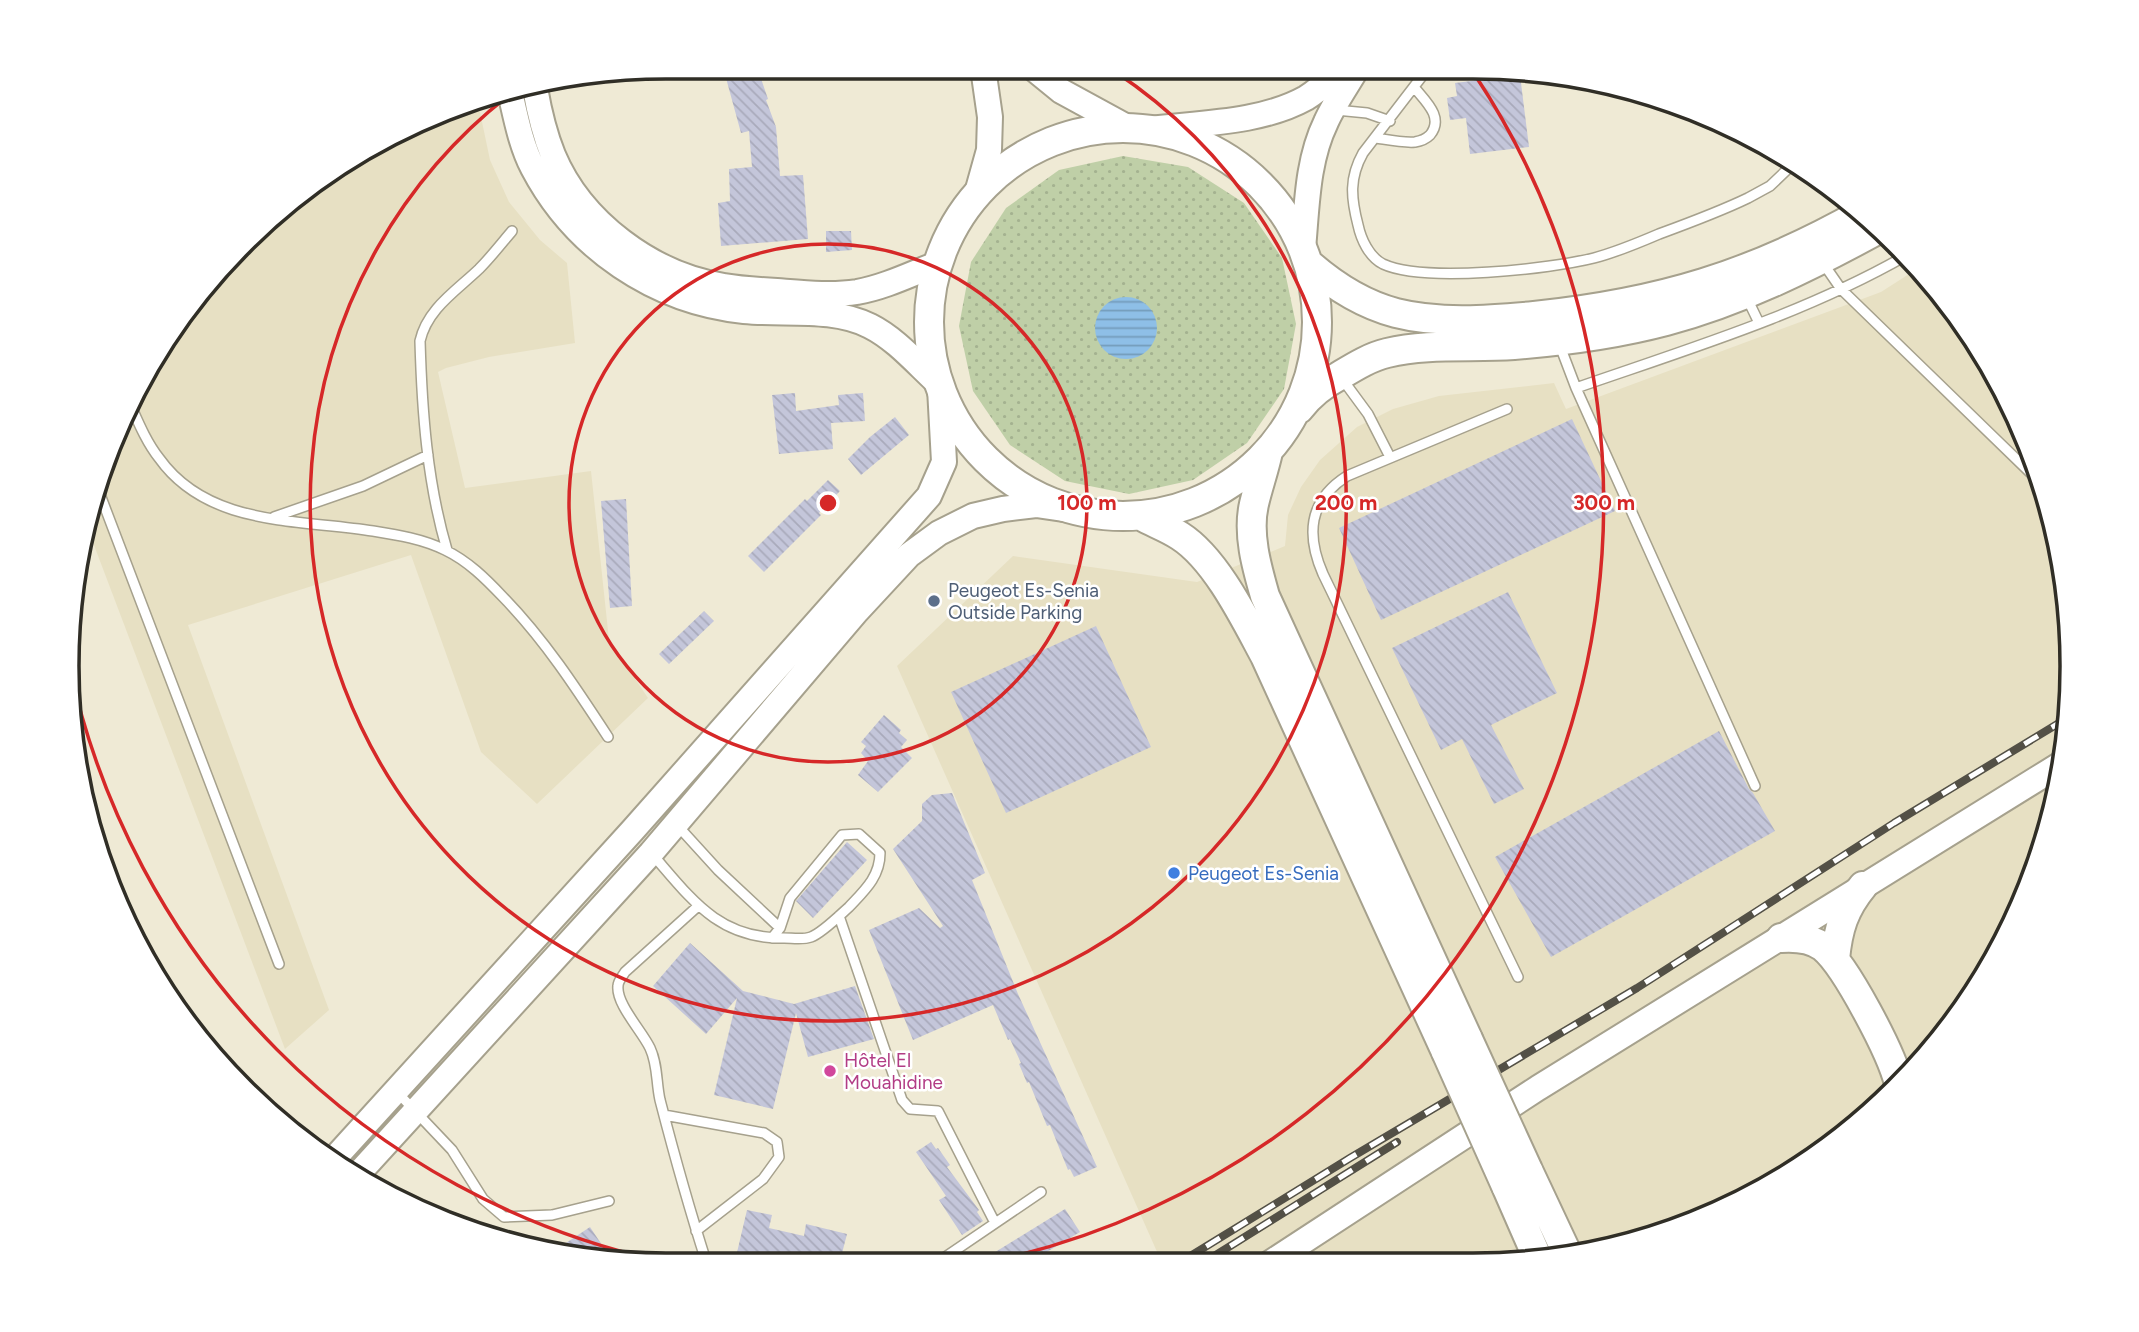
<svg xmlns="http://www.w3.org/2000/svg" width="2139" height="1332" font-family="Figtree,sans-serif">
<defs>
<pattern id="grass-dots" width="8" height="8" patternUnits="userSpaceOnUse" patternTransform="scale(1.75)"><rect width="8" height="8" fill="#bfcfa7"/><path d="M2 2h.1M6 6h.1" fill="none" stroke="#a4b290" stroke-width="1.8" stroke-linecap="round"/></pattern>
<pattern id="water-rules" width="6" height="5" patternUnits="userSpaceOnUse" patternTransform="scale(1.75)"><rect width="6" height="5" fill="#8ebfe7"/><path d="M0 2.5h6" fill="none" stroke="#749cbb"/></pattern>
<pattern id="building-back-hatch" width="6" height="6" patternUnits="userSpaceOnUse" patternTransform="scale(1.75)"><rect width="6" height="6" fill="#c4c6da"/><path d="M-1 5l2 2M0 0l6 6M5-1l2 2" fill="none" stroke="#a9aabb"/></pattern>
</defs>
<rect width="100%" height="100%" fill="#efead5"/>
<path fill="#e7e0c3" d="M474 98H477L490 160 509 202 540 240 567 263 575 343 489 357 446 368 438 372 465 488 591 471 609 640 648 698 537 804 481 752 411 555 188 625 329 1010 285 1049 89 532 98 474 168 333 301 190Z
M1920 267 1992 366 2041 473 2067 587 2071 705 2052 821 2011 931 1949 1031 1869 1116 1772 1185 1665 1234 1513 1264 1162 1263 897 666 1013 556 1197 582 1285 546 1288 515 1301 487 1320 460 1357 427 1393 409 1439 396 1554 383 1566 409 1881 292Z"/>
<path fill="url(#grass-dots)" d="M1123 156 1188 167 1244 203 1282 258 1296 324 1284 389 1247 443 1193 480 1129 494 1065 481 1010 445 973 391 959 326 971 262 1006 208 1059 170Z"/>
<path fill="url(#water-rules)" d="M1095 328a31 31 0 1 1 62 0a31 31 0 1 1-62 0Z"/>
<path fill="url(#building-back-hatch)" d="M723 67H757L768 99 766 100 776 127 780 176 803 175 808 239 721 246 718 203 730 201 729 169 752 167 749 131 741 133Z
M1520 75 1529 147 1470 154 1466 118 1450 120 1447 98 1457 96 1455 83Z
M826 231H851L852 250 826 252Z
M795 393 796 411 839 405 838 395 863 393 865 421 831 423 833 449 779 454 772 395Z
M895 417 909 435 861 475 848 459 870 437Z
M1572 419 1615 511 1381 620 1339 528Z
M828 480 840 491 819 513 821 515 764 572 748 556 805 499 807 501Z
M626 499 632 606 610 608 601 501Z
M1508 592 1557 693 1491 725 1524 789 1494 804 1462 739 1441 750 1392 648Z
M704 611 714 621 669 664 659 654Z
M1096 626 1151 747 1006 813 951 692Z
M884 715 901 730 899 733 907 740 901 747 912 758 878 792 858 775 868 761 861 753 866 746 861 742Z
M1719 731 1749 789 1753 793 1775 831 1551 957 1495 857Z
M952 793 985 873 972 880 1018 994 1097 1167 1074 1177 1070 1169 1068 1170 1050 1125 1047 1126 1029 1082 1027 1083 1019 1064 1021 1063 1010 1039 1008 1040 993 1005 913 1040 869 930 919 908 940 928 943 926 893 849 922 821V804L932 795Z
M847 842 867 860 813 918 796 901Z
M690 943 743 991 794 1004 855 986 874 1039 808 1057 796 1013 773 1109 714 1095 737 998 706 1034 653 986Z
M931 1142 936 1149 938 1148 950 1165 947 1167 979 1210 977 1212 983 1221 962 1235 939 1200 946 1196 916 1152Z
M1065 1209 1080 1232 1030 1262H979Z
M747 1210 772 1215 769 1228 804 1236 806 1224 847 1234 840 1261H735Z
M590 1227 608 1254 598 1260H588L554 1251Z"/>
<g fill="none" stroke-linecap="round" stroke-linejoin="round">
<defs>
<path id="lane" d="M1426 71 1363 153C1349 178 1351 198 1358 225 1361 239 1369 257 1383 264 1424 283 1550 269 1594 258 1617 252 1638 243 1659 234 1689 223 1719 212 1748 198L1770 186 1793 164
M1336 110 1367 113 1390 121
M1376 138C1389 140 1403 143 1415 142 1421 141 1426 139 1430 135 1445 117 1424 100 1414 87
M1823 263 1841 289 2043 485
M1746 296 1759 323
M1560 346 1576 388 1755 786
M1343 380 1368 414 1390 457
M1576 388C1688 349 1804 314 1907 255
M131 406C139 424 147 443 159 458 208 527 299 519 373 531 398 535 423 539 445 550 468 561 486 579 503 597 544 639 576 688 608 737
M1507 409 1347 476C1308 501 1306 535 1323 574L1518 977
M96 484 279 964
M274 517 363 486 428 455
M447 550C427 482 422 411 420 341 427 309 456 291 479 269 491 257 501 244 512 231
M677 825 718 870 780 928
M653 855C692 900 719 939 784 938 792 938 803 940 811 937 822 933 840 915 849 907 864 891 880 877 880 853L859 834 842 835 790 898 780 928 772 938
M697 907 625 972C622 977 618 981 618 986 616 1004 642 1031 650 1048 658 1065 656 1082 660 1100 674 1154 689 1208 706 1261
M839 916 902 1100 910 1109 938 1111 993 1219
M397 1092 452 1150 483 1199 504 1217 552 1215 609 1201
M664 1115 764 1133 777 1142 779 1157 763 1179 696 1231
M938 1262 1041 1192"/>
<path id="secondary" d="M1034 69 1061 91 1127 127
M535 88C539 111 544 133 553 155 581 222 652 275 724 286 741 289 759 290 777 291 803 293 831 296 857 292 885 287 911 274 937 264
M510 92C516 118 521 145 533 168 575 248 655 302 744 311 785 315 833 307 870 326 896 339 917 364 939 384
M1151 129C1201 123 1261 123 1306 98 1319 90 1329 80 1340 70
M977 193 989 150 990 117 983 68
M1303 249C1307 206 1307 161 1326 122 1334 104 1346 87 1356 70
M333 1160 632 831 929 496 944 462 940 388
M358 1174 651 853 857 611 909 555 939 533 973 516 1003 509 1036 505 1077 511
M1270 1263 1538 1088 2061 764"/>
<path id="primary" d="M929 322a194 194 0 1 1 388 0a194 194 0 1 1-388 0Z
M1308 263C1334 286 1362 304 1396 313 1439 324 1489 320 1534 316 1660 303 1752 275 1862 213
M1299 409C1310 395 1324 384 1339 376 1354 367 1370 357 1387 353 1428 343 1472 348 1514 345 1565 341 1617 334 1666 321 1741 301 1811 266 1879 229
M1268 452C1264 470 1258 487 1254 504 1247 534 1257 568 1265 596L1468 1039
M1141 516C1154 523 1168 528 1180 536 1216 559 1245 619 1265 656L1446 1052
M1781 938C1796 937 1811 938 1823 947 1846 966 1892 1054 1899 1084
M1835 959C1838 929 1844 909 1863 886
M1528 1170 1567 1253
M1506 1186 1538 1259"/>
</defs>
<use href="#lane" stroke="#a6a18d" stroke-width="12"/>
<use href="#secondary" stroke="#a6a18d" stroke-width="28"/>
<use href="#primary" stroke="#a6a18d" stroke-width="32"/>
<use href="#lane" stroke="#fff" stroke-width="9"/>
<use href="#secondary" stroke="#fff" stroke-width="24"/>
<use href="#primary" stroke="#fff" stroke-width="28"/>
<defs>
<path id="rail" d="M1179 1263 1350 1158 1637 988 1894 823 2069 717
M1203 1263 1397 1142"/>
</defs>
<use href="#rail" stroke="#535046" stroke-width="8"/>
<use href="#rail" stroke="#fff" stroke-width="5" stroke-dasharray="16" stroke-linecap="butt"/>
<defs>
<path id="primary-bridge" d="M1468 1039 1528 1170
M1446 1052 1506 1186"/>
</defs>
<use href="#primary-bridge" stroke="#a6a18d" stroke-width="32" stroke-linecap="butt"/>
<use href="#primary-bridge" stroke="#fff" stroke-width="28"/>
</g>
<g fill="none" stroke="#d62828" stroke-width="3.5">
<circle cx="828" cy="503" r="259"/>
<path d="M1114 71A518 518 0 1 1 513 92"/>
<path d="M660 1261A776 776 0 0 1 69 664M1475 75A776 776 0 0 1 989 1262"/>
</g>
<circle fill="#5c6f8a" stroke="#fff" stroke-width="2.5" cx="934" cy="601" r="7"/>
<circle fill="#3f7fe0" stroke="#fff" stroke-width="2.5" cx="1174" cy="873" r="7"/>
<circle fill="#d1479c" stroke="#fff" stroke-width="2.5" cx="830" cy="1071" r="7"/>
<g text-anchor="middle" stroke-width="5" stroke-linejoin="round" paint-order="stroke">
<g font-size="19" fill="#4e5e75" stroke="#fff" text-anchor="start">
<text x="948" y="597">Peugeot Es-Senia<tspan x="948" dy="22">Outside Parking</tspan></text>
</g>
<g font-size="19" fill="#366cbe" stroke="#fff" text-anchor="start">
<text x="1188" y="880">Peugeot Es-Senia</text>
</g>
<g font-size="19" fill="#b23c85" stroke="#fff" text-anchor="start">
<text x="844" y="1067">Hôtel El<tspan x="844" dy="22">Mouahidine</tspan></text>
</g>
</g>
<path d="M0 0H2139V1332H0ZM666 79H1473A587 587 0 0 1 2060 666V666A587 587 0 0 1 1473 1253H666A587 587 0 0 1 79 666V666A587 587 0 0 1 666 79Z" fill="#fff" fill-rule="evenodd"/>
<path fill="none" stroke="#302e26" stroke-width="3.5" d="M666 79H1473A587 587 0 0 1 2060 666V666A587 587 0 0 1 1473 1253H666A587 587 0 0 1 79 666V666A587 587 0 0 1 666 79Z"/>
<circle cx="828" cy="503" r="10" fill="#d62828" stroke="#fff" stroke-width="3.5"/>
<g font-size="21" text-anchor="middle" font-weight="bold" fill="#d62828" stroke="#fff" stroke-width="5" stroke-linejoin="round" paint-order="stroke">
<text x="1087" y="510">100 m</text>
<text x="1346" y="510">200 m</text>
<text x="1604" y="510">300 m</text>
</g>
</svg>
